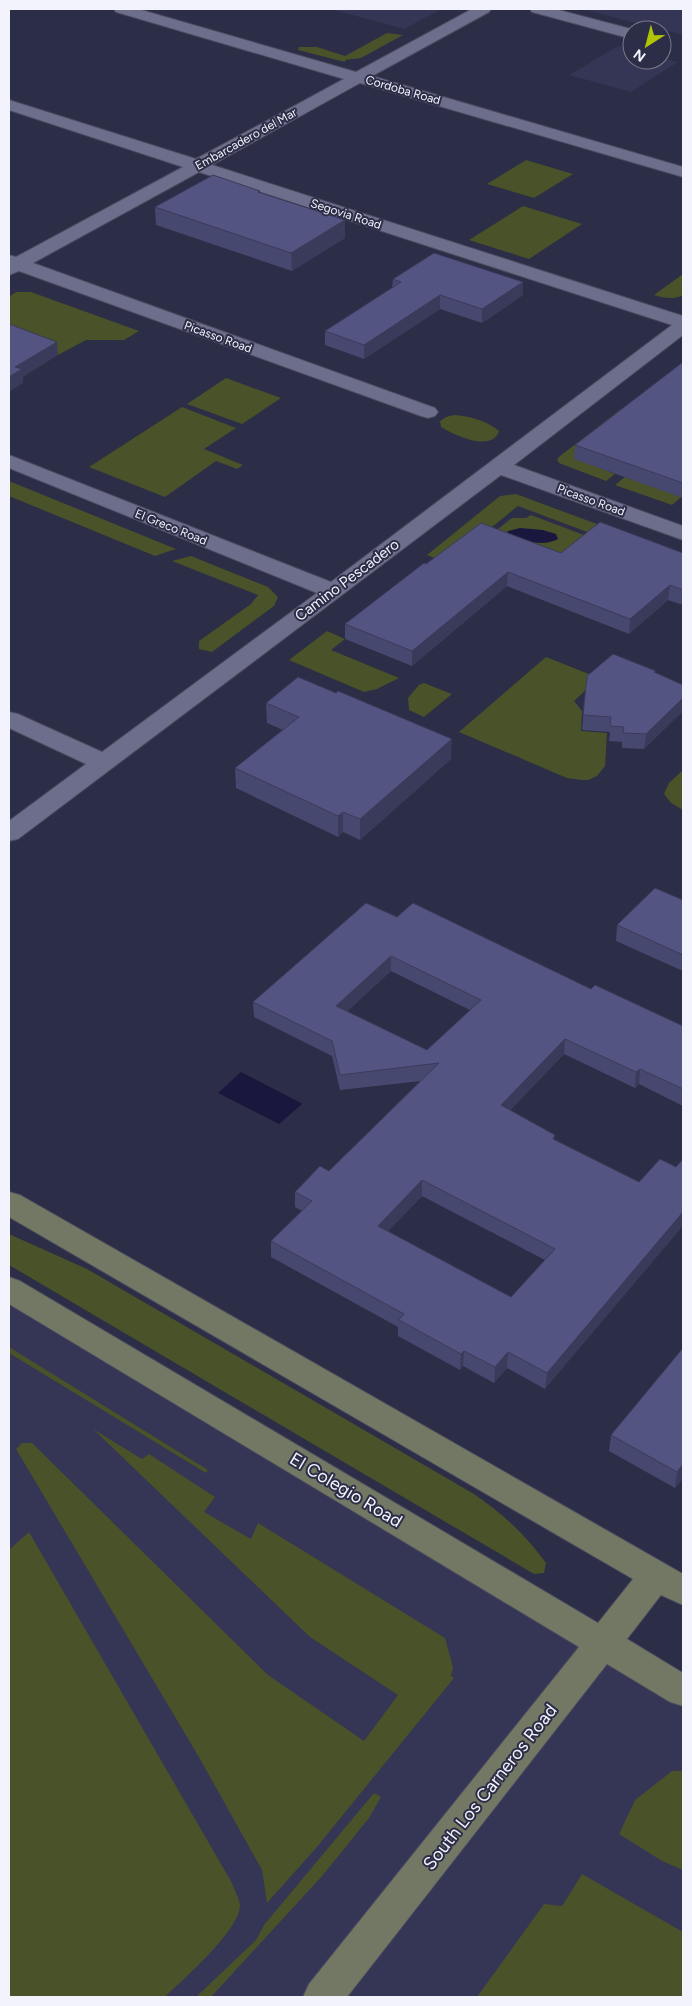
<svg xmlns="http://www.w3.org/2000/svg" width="692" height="2006" font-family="Figtree,sans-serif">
<rect width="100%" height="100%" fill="#2c2d46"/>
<path fill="#353555" d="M330 9H442L404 29Z
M583 9H683V35L658 29Z
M618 46 632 49V60H662V58L678 62 631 92 569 75Z
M9 1291 683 1688V1997H9Z"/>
<path fill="#4a5229" d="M387 33 403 35 361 58 345 60V62L298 50 299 47H317L345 56Z
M526 160 573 174 534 198 487 184Z
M523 206 582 224 529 259 469 240Z
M683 274V295C674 300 664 298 654 295Z
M16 292H31L139 331 124 340H86L58 355 9 337V297Z
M226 378 281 398 242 424 187 404Z
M182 407 236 428 204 449 243 465 237 469 216 461 165 497 89 467Z
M621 409 633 413 574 458 615 474 606 481 559 463 557 459 560 456Z
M454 415C469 416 488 421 499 431 492 453 454 435 441 427L440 421 446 417Z
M625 477 681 497 672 505 615 485Z
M9 481 176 549 155 556 9 496Z
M516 494 683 556V568L518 506 447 563 427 555 500 496Z
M531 515 584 535 554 559 490 535 512 518H526Z
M191 556 268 587 278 597 274 606 212 652 199 649V641L251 604 258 595 172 561Z
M327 631 345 639 331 650 399 678 377 689 364 692 289 660Z
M546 657 599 678 574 701 582 711 581 731 607 733 605 766 597 776 588 780H581L567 778 459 732Z
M424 683 452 694 424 717 409 710 408 698 419 685Z
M683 770V810L671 803 664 794 669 783Z
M9 1234 87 1269 474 1494C503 1514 526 1535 546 1563L544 1573 534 1574 9 1265Z
M9 1347 208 1470 206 1473 9 1353Z
M93 1429 142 1459 149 1454 215 1497 204 1512 251 1539 258 1523 445 1638 453 1667 451 1676 454 1678 317 1847 267 1903 262 1870 200 1759 16 1449 22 1443H32L268 1675 364 1741 398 1695 310 1637Z
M29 1532 232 1883C234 1889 239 1898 240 1905 241 1929 183 1980 165 1997H9V1550Z
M672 1771H683V1870L662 1861 619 1834 635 1800Z
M374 1793 381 1797 369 1818 323 1875 211 1997H196L256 1940 264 1925Z
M582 1874 683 1932V1997H477L544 1904 562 1906Z"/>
<path fill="#1a173e" d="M520 528 543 530 556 534 558 539C541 548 523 540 507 533L508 531Z
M241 1072 301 1103 302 1104 279 1124 218 1093Z"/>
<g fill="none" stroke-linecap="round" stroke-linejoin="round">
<defs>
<path id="minor" d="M114 9H138L356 72 472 9H491L489 12 372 76 683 167V177L360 83 212 165 683 316V335L514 465 683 526V540L501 475 18 839 9 841V821L86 764 9 728V712L18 714 102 752 317 593 9 468V455L331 582 672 325 199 172 33 263 435 408 438 412 435 416 428 418 421 416 19 271 9 275V255L16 257 183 167 9 110V100L196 159 344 79 116 12Z
M530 9H555L635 30H632V39L532 12Z"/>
<path id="secondary" d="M9 1192 20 1195 683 1574V1605L661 1595 627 1639 683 1673V1706L670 1702 607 1664 347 1997H303L309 1984 579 1647 9 1304V1277L20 1281 598 1623 633 1579 9 1217Z"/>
</defs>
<use href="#minor" stroke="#4a4a5e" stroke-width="2"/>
<use href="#secondary" stroke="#4a4a5e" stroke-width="2"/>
<use href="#minor" fill="#6c6e8b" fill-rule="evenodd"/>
<use href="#secondary" fill="#727864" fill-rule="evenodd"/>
</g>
<path fill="#47486f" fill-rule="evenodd" d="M260 193 345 238 292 271 156 225 155 207Z
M393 279 523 282V295L482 323 440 309 364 359 325 345V331L392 288Z
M683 362V498L574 459 575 445Z
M561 553H683V605L668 600 629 634 507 586 412 666 345 639V624L426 564Z
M656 673 683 685V711L644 749 622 748V742L609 741 610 732 582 730 587 676Z
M266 703 451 759 360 840 343 832 338 837 236 788 235 768 283 730 267 723Z
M683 900V971L616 941 617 925Z
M397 917 591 989 683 1026V1106L639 1084 635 1088 564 1054 510 1110 555 1140 639 1182 545 1389 507 1368 494 1383 463 1366 460 1370 398 1336V1327L271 1257V1241L302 1211 295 1207V1192L329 1171 421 1081 340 1090 332 1056 254 1017 253 1002ZM391 971 470 1010 427 1050 347 1011ZM422 1196 545 1260 511 1297 388 1231Z
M683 1348V1478L675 1488 609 1451 611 1435Z"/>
<path fill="#3a3b5a" d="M345 220V238L292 271 291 253Z
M523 282V295L482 323V309Z
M440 295V309L364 359V345Z
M57 342 58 355 23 377V383L9 392V377L15 367Z
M508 572 507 586 412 666V651Z
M670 585 668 600 629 634 630 619Z
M683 698V711L644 749 646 734Z
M452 739 451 759 360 840V819Z
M343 812V832L338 837V816Z
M391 956V971L336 1022V1006Z
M565 1039 564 1054 500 1121 501 1105Z
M640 1069 639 1084 635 1088 636 1072Z
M422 1180V1196L378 1242V1226Z
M683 1212V1226L545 1389 547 1373Z
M464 1351 463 1366 460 1370 461 1354Z
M508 1352 507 1368 494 1383 495 1367Z
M683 1464V1477L675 1488 677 1472Z"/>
<path fill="#535481" stroke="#3a3b5a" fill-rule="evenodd" d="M213 175 260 191 258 192 345 220 291 253 155 207Z
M434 253 523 282 482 309 440 295 364 345 325 331 401 282 393 279Z
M9 324 57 342 15 367 22 369 9 377Z
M683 362V483L575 445Z
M600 522 683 553V590L670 585 630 619 508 572 412 651 345 624 424 563 426 564 481 523 561 553Z
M613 654 656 671 654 672 683 685V698L646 734 623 733 624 727 610 726 611 717 583 715 587 676Z
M298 677 336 693 338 691 452 739 360 819 343 812 338 816 235 768 299 717 266 703Z
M655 888 683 900V955L617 925Z
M366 903 397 917 413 903 591 989 595 985 683 1026V1089L640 1069 636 1072 565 1039 501 1105 555 1135 553 1139 639 1182 660 1159 676 1167 683 1159V1212L547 1373 508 1352 495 1367 464 1351 461 1354 399 1320 404 1314 271 1241 312 1201 295 1192 320 1166 329 1171 439 1063 340 1075 332 1041 253 1002ZM391 956 481 1000 427 1050 336 1006ZM422 1180 555 1249 511 1297 378 1226Z
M683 1348V1464L677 1472 611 1435Z"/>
<g text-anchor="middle" stroke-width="4" stroke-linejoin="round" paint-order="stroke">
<g font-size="12" fill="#f2f3fd" stroke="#2c2d46">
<text transform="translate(403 90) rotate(16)" y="4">Cordoba Road</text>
<text transform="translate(246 139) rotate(-29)" y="4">Embarcadero del Mar</text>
<text transform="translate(346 214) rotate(18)" y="4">Segovia Road</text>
<text transform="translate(218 337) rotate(20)" y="4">Picasso Road</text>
<text transform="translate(591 500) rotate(20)" y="4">Picasso Road</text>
<text transform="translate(171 527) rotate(22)" y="4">El Greco Road</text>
</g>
<g font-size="15" fill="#f2f3fd" stroke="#2c2d46">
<text transform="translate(347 580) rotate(-37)" y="5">Camino Pescadero</text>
</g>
<g font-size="18" fill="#f2f3fd" stroke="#2c2d46">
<text transform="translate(346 1490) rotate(31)" y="6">El Colegio Road</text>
<text transform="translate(490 1787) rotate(-52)" y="6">South Los Carneros Road</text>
</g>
</g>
<rect width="692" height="2006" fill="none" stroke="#f2f3fd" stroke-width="20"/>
<g transform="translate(647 45) rotate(216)"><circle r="24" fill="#2c2d46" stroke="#7b7c8f"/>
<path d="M0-4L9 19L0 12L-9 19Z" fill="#afc505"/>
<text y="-8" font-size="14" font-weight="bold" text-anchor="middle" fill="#f2f3fd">N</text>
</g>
</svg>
